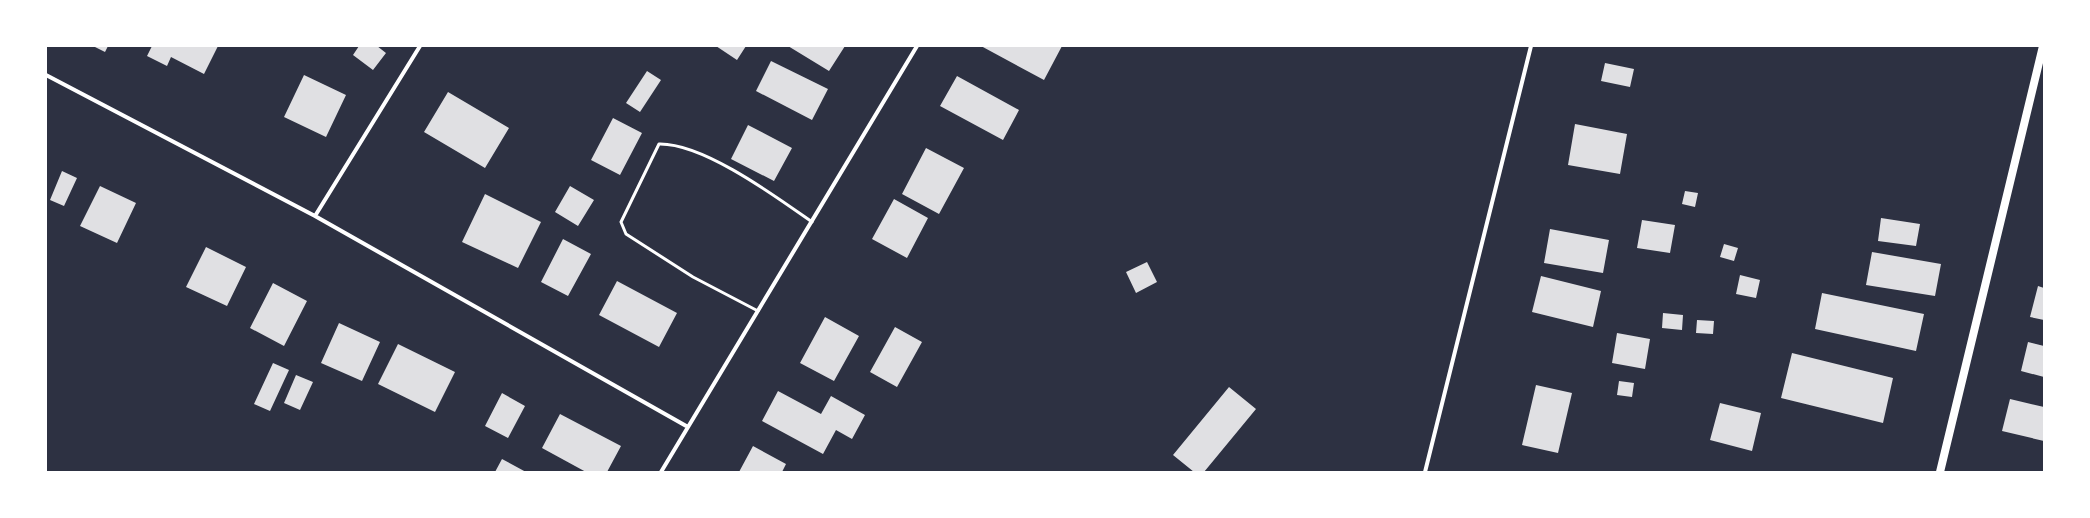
<svg xmlns="http://www.w3.org/2000/svg" width="2090" height="518" font-family="'Noto Serif',serif">
<rect width="100%" height="100%" fill="#2d3142"/>
<path fill="#e0e0e3" d="M93 46H108L105 52Z
M152 46H218L204 74 171 57 167 66 147 56Z
M359 46H377L386 53 373 70 353 55Z
M716 46H746L737 60Z
M788 46H845L829 71Z
M981 46H1062L1044 80Z
M771 61 828 89 812 120 756 91Z
M1605 63 1634 69 1630 87 1601 81Z
M647 71 661 80 640 112 626 103Z
M304 75 346 95 326 137 284 117Z
M957 76 1019 110 1003 140 940 106Z
M448 92 509 128 485 168 424 132Z
M613 118 642 133 620 175 591 160Z
M1575 124 1627 134 1620 174 1568 165Z
M748 125 792 148 774 181 731 159Z
M926 148 964 168 939 214 902 194Z
M62 171 77 178 64 206 50 200Z
M100 186 136 203 117 243 80 226Z
M570 186 594 200 578 226 555 212Z
M1685 191 1698 193 1695 207 1682 204Z
M485 194 541 222 518 268 462 242Z
M894 199 928 218 907 258 872 239Z
M1881 218 1920 224 1916 246 1878 241Z
M1642 220 1675 225 1670 253 1637 248Z
M1550 229 1609 240 1603 273 1544 263Z
M563 239 591 254 568 296 541 282Z
M1724 244 1738 248 1734 261 1720 257Z
M206 247 246 267 227 306 186 287Z
M1872 252 1941 264 1935 296 1866 285Z
M1147 262 1157 282 1136 293 1126 272Z
M1740 275 1760 280 1756 298 1736 294Z
M1541 276 1601 291 1593 327 1532 312Z
M617 281 677 313 659 347 599 315Z
M273 283 307 301 284 346 250 328Z
M2038 286 2044 288V320L2030 317Z
M1822 293 1924 314 1916 351 1815 329Z
M1663 313 1683 315 1682 330 1662 328Z
M825 317 859 336 834 381 800 363Z
M1697 320 1714 321 1713 334 1696 333Z
M339 323 380 342 362 381 321 363Z
M895 327 922 342 897 387 870 372Z
M1617 333 1650 339 1645 369 1612 363Z
M2028 342 2044 346V377L2021 371Z
M398 344 455 372 435 412 378 384Z
M1792 353 1893 378 1883 423 1781 398Z
M273 363 289 370 270 411 254 404Z
M296 375 313 382 300 410 284 403Z
M1619 381 1634 383 1632 397 1617 395Z
M1536 385 1572 393 1558 453 1522 445Z
M1229 387 1256 409 1204 472H1194L1173 455Z
M778 391 821 414 831 396 865 415 852 439 836 430 823 454 762 421Z
M502 393 525 406 508 438 485 426Z
M2010 399 2044 407V441L2002 431Z
M1720 403 1761 413 1752 451 1710 440Z
M560 414 621 446 607 472H586L542 448Z
M753 446 786 464 782 472H739Z
M502 459 526 472H495Z"/>
<g fill="none" stroke-linecap="round" stroke-linejoin="round">
<path stroke="#fff" stroke-width="3" d="M758 311 693 277 626 234 621 222 659 144C703 143 775 196 812 222"/>
<path stroke="#fff" stroke-width="4" d="M46 75 315 216 688 427
M315 216 420 46
M661 472 917 46
M1425 472 1531 46"/>
<path stroke="#fff" stroke-width="8" d="M1940 472 2043 46"/>
</g>
<rect width="2090" height="518" fill="none" stroke="#ffffff" stroke-width="94"/>
</svg>
